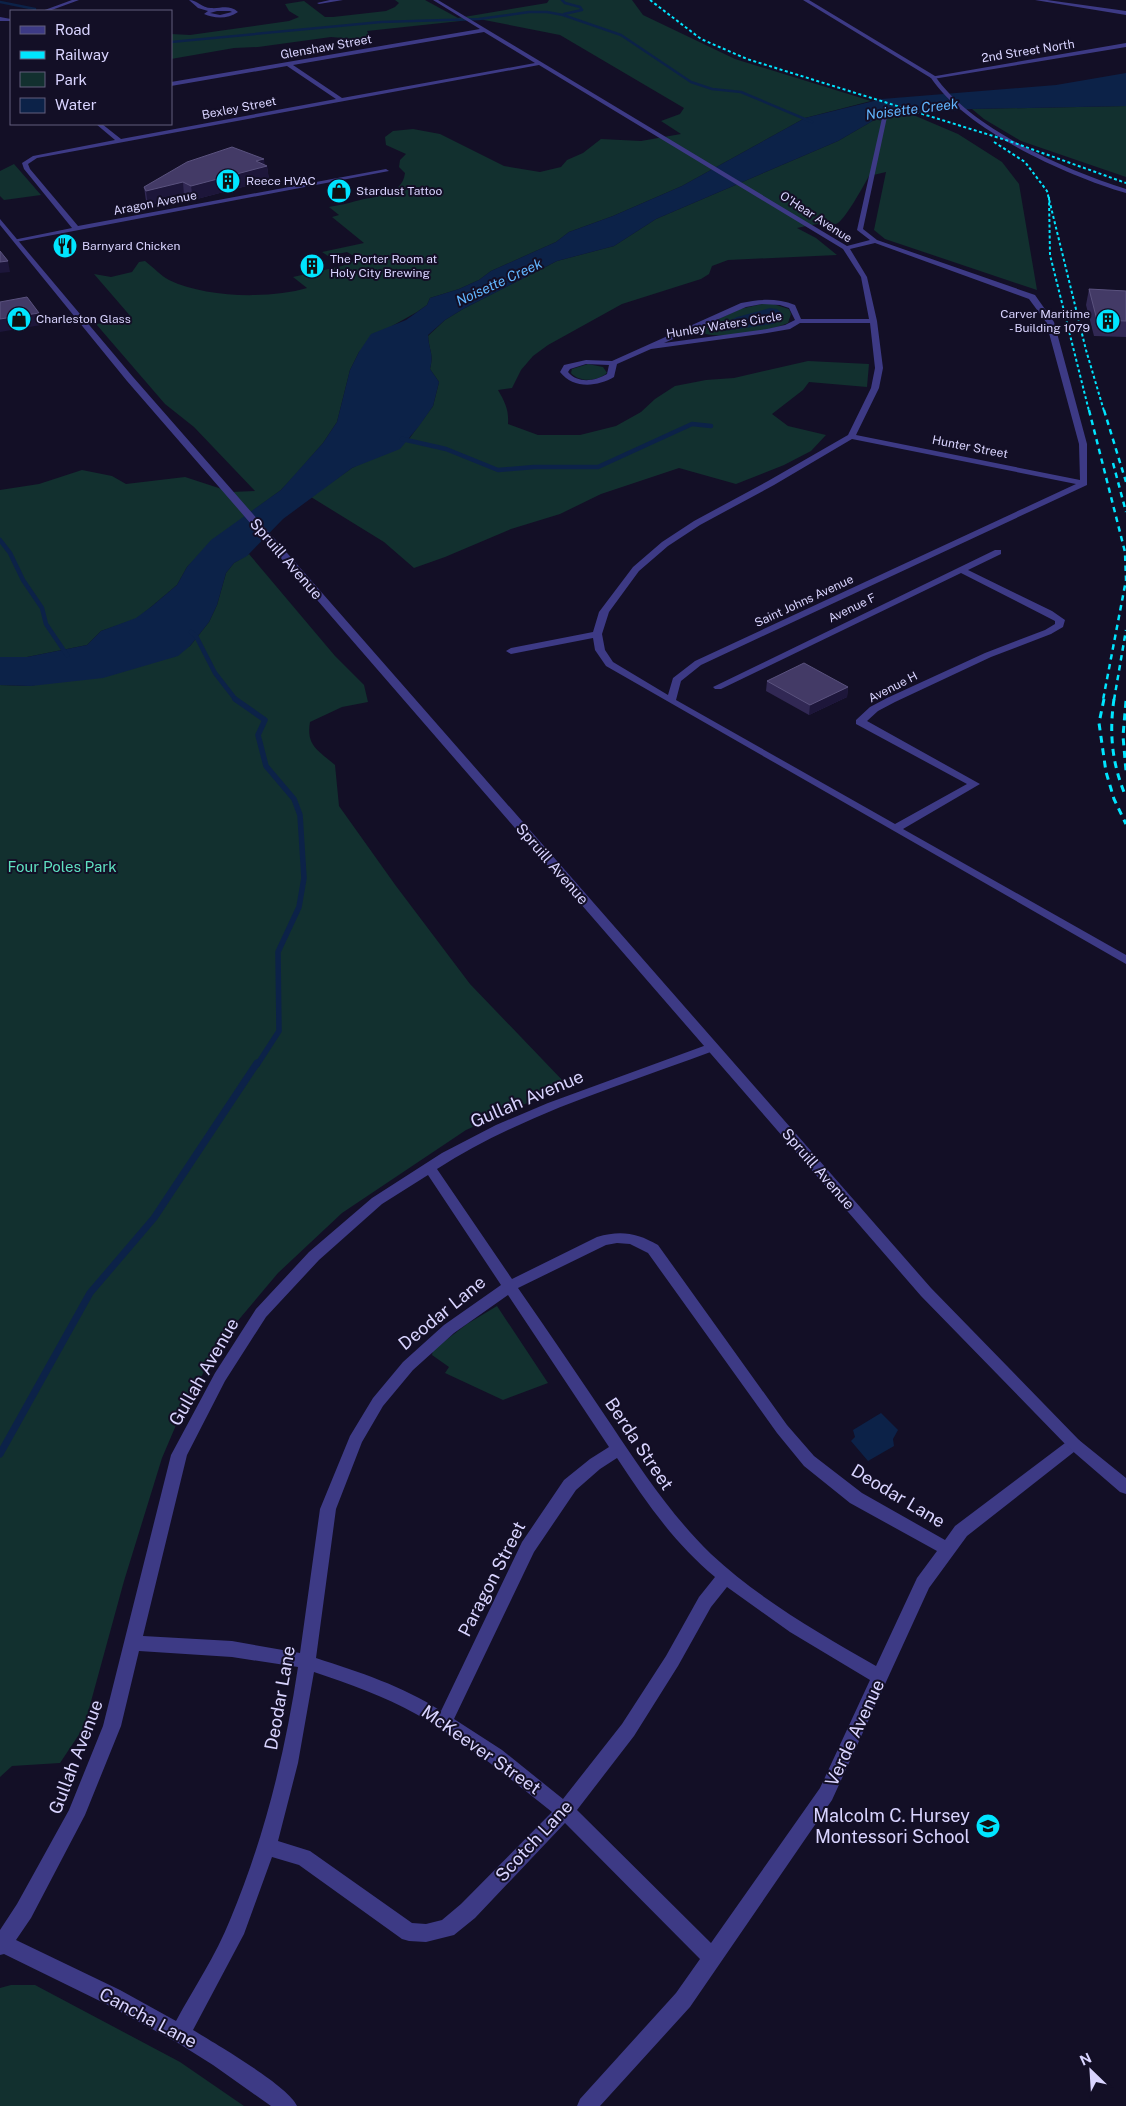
<svg xmlns="http://www.w3.org/2000/svg" width="1126" height="2106" font-family="'Public Sans',sans-serif">
<rect width="100%" height="100%" fill="#130f26"/>
<path fill="#12302f" d="M395 0H425L458 18 547 3 549 0H632L643 15 735 59 871 101 805 118 682 186 613 216 569 232 556 242 491 271 479 280 459 289 430 298 427 305 417 312 392 326 359 352 350 370 337 422 323 443 295 475 281 490 240 520 196 558 187 567 177 585 151 607 136 619 101 631 87 645 27 657H0V490L39 484 82 470 112 476 126 484 185 477 231 492 255 491 194 427 165 404 96 324 132 318 94 274 111 277 132 272 139 262 145 261C153 267 161 276 169 280 206 298 269 299 307 288L293 277 342 266 359 259 355 256 357 255 356 254 352 255 347 252 328 256 322 252 364 243 332 217 339 215 329 207C339 205 346 204 356 201 374 196 402 197 405 173L399 167 400 160 406 154 386 145 385 137 393 131 413 129 440 134 504 166 540 172 561 167 567 160 583 153 601 139 641 141 681 134 661 121 680 114 684 108 560 35 479 19 367 31 372 40 364 42 354 39 331 37 258 47 234 48 171 59V34L190 35 289 21 299 17 289 11 285 4 304 1 325 17H333L386 11 395 7 399 3Z
M1126 106V177L1021 141 984 119 972 109Z
M911 114 958 134 1002 162 1019 184 1037 290 885 239 874 230 886 172 869 176C864 185 844 222 836 224 833 224 828 223 824 223 815 224 806 226 797 228L816 238 837 255 728 260 712 266 709 274 701 279 622 304 548 345 533 356 521 370 512 388 498 390C505 402 509 410 508 424L538 435H580L616 426 641 412 655 399 675 386 706 380 734 378 808 361 869 364 867 387 809 382 803 390 772 414 788 426 826 435 811 451 784 465 736 484 679 468 601 494 560 514 511 529 445 557 414 568 384 542 311 497 352 468 409 439 433 406 439 382 430 369C434 353 429 351 428 336L445 320 463 309 557 261 614 246 656 219 838 141 881 116Z
M14 164 41 195 4 200 0 196V171Z
M762 304H773L789 309 791 314 788 323C769 331 719 341 700 332L699 328 740 309Z
M588 364 603 367 607 373C598 381 580 383 571 373L572 369Z
M249 554 335 656 364 685 368 702 342 707 310 722C306 746 318 750 335 765L339 806 396 886 470 984 564 1082 559 1089 466 1130 342 1213 278 1273 225 1336 185 1404 162 1458 124 1581 84 1727 60 1763 12 1766 0 1777V685L31 686 190 646 209 622 217 605 226 573 234 563Z
M497 1306 548 1383 503 1400 445 1373 449 1367 432 1355 433 1350 467 1324Z
M11 1985H35L180 2062 244 2106H0V1988Z"/>
<path fill="#0c2248" d="M1126 73V106L972 109 881 116 838 141 656 219 614 246 557 261 463 309 445 320 428 335C429 351 434 353 430 369L439 382 433 406 419 426 400 449 352 468 283 519 247 556 234 563 226 573 217 605 209 622 190 646 178 656 103 678 31 686 0 685V657H27L87 645 101 631 136 618 151 607 177 585 187 567 211 540 281 490 323 443 337 422 350 370 359 352 371 334 406 320 427 305 430 298 459 289 479 280 491 271 556 242 569 232 613 216 682 186 805 118 882 99 1056 85Z
M770 308 777 309 784 315 773 324 723 331 716 329 718 326 737 317Z
M881 1413 898 1430 893 1439 894 1446 868 1461 851 1441 855 1437 853 1430Z"/>
<g fill="none" stroke-linecap="round" stroke-linejoin="round">
<path stroke="#0c2248" stroke-width="2.5" d="M562 0 565 3 580 7 582 10 564 14
M0 2 35 9
M171 42 381 22 479 19 529 12H547L563 15 621 35 691 82 712 89 741 92 812 122"/>
<path stroke="#0c2248" stroke-width="4.5" d="M402 439 446 449 498 470 534 467H598L692 424 711 426
M0 540 10 553 23 580 42 608 46 624 67 655
M191 632 196 636 215 673 236 700"/>
<path stroke="#0c2248" stroke-width="5.5" d="M235 699 265 720 258 735 266 766 294 799 300 815 304 878 299 907 278 952 279 1031 257 1065"/>
<path stroke="#0c2248" stroke-width="7" d="M0 1454 90 1293 154 1218 257 1063"/>
<path fill="#3d3a85" fill-rule="evenodd" d="M72 0H79L49 11H42Z
M189 0C197 0 202 8 211 8 220 9 229 4 238 12 228 19 215 19 204 14L208 11 198 8ZM217 11H230L232 12 220 15 210 13Z
M330 0H343L319 4 317 3Z
M433 0H438L847 246 870 240 857 230 882 118 887 117 863 229 877 240 1035 295 1054 322 1087 444V485L701 665 681 681 676 700 895 824 967 784 856 724V720L870 707 887 698 985 653 1045 630 1055 624V621L961 573 721 689H715L713 687 995 550H1001V554L968 570 1052 611 1065 620 1063 627 1051 634 991 657 895 702 878 711 867 721 980 784 903 829 1126 955V964L606 666 595 650 593 638 511 654 506 651 511 648 593 632 599 612 633 567 662 542 694 521 768 481 848 435 871 388 875 368 870 323H800L790 329 767 333 651 349 617 364 614 377C597 387 573 389 560 372L564 365 586 360 612 361 741 303C760 299 777 298 795 305L801 319H869L861 277 843 249 539 65 37 158 28 164 30 169 78 226 386 169 389 171 16 242 13 240 72 228 24 169 22 163 33 156 115 140 96 124H102L121 139 336 99 287 66 171 86V82L480 29ZM484 32 535 63 342 98 293 65ZM875 243 1029 299 1046 322 1079 444 1080 480 856 435 879 388 883 368 877 321 867 277 850 249ZM762 304 780 305 789 308 795 320 785 325 767 329 664 343 746 307ZM586 364 609 365 607 374C595 381 578 384 568 372L570 369ZM852 439 1076 484 695 661 673 678 668 695 613 662 605 650 602 634 609 612 639 571 668 546 700 525 774 485Z
M1035 0H1047L1126 11V15Z
M0 17 11 19V21H0Z
M1126 43V47L933 79 930 77Z
M712 1043 716 1044 718 1047 716 1050C623 1085 522 1114 437 1169L512 1279 597 1237C621 1230 637 1233 658 1245L787 1425 814 1456 862 1493 945 1540 955 1526 1069 1440 1074 1438 1079 1440 1082 1444 1079 1448 967 1536 929 1588 832 1800 690 2007 600 2106H577L580 2099 676 1993 700 1959 565 1823 475 1918 454 1935 426 1942 409 1941 402 1939 299 1865 272 1857 244 1934 193 2030C214 2043 289 2086 297 2106H271L213 2065 178 2043 106 2004 4 1954 0 1955V1930L17 1904 69 1810 103 1726 171 1455 215 1373 256 1309 309 1252 372 1198 442 1153 496 1125 548 1103ZM428 1175 501 1285 444 1325 403 1362 373 1398 350 1436 320 1509 300 1653 232 1641 143 1636 187 1455 225 1381 266 1317 319 1260 382 1204ZM617 1243 630 1244 648 1253 777 1433 804 1466 850 1503 937 1551 917 1578 876 1666C819 1633 759 1599 711 1554 672 1516 642 1471 612 1426 581 1380 550 1334 518 1288L606 1245ZM508 1295 609 1447 590 1459 564 1480 522 1542 441 1711C403 1686 359 1672 316 1658L336 1509 362 1442 383 1406 413 1370 454 1333ZM617 1458C645 1501 675 1544 715 1577L699 1597 666 1656 622 1724 563 1799 502 1750 454 1719 534 1552 576 1490 600 1469ZM727 1587 790 1632 870 1680 820 1788 711 1943 577 1810 634 1736 678 1666 711 1607ZM139 1651 232 1657 298 1667C285 1754 264 1839 230 1920 216 1955 194 1988 176 2021L120 1990 16 1940 31 1918 85 1815 121 1726ZM314 1672C349 1684 384 1696 416 1714 465 1741 508 1777 552 1812L461 1904 442 1920 426 1924 412 1923 310 1851 278 1841 298 1763Z"/>
<path fill="#3d3a85" fill-rule="evenodd" d="M803 0H809L935 76C971 129 1066 170 1126 189V193C1067 176 966 130 931 78Z
M0 219 133 377 931 1288 1079 1440 1126 1478V1494L1120 1492 1069 1448 921 1296 127 381 0 225Z"/>
<path stroke="#00e5ff" stroke-width="2" stroke-dasharray="3 2.5" stroke-linecap="butt" d="M650 0 701 39 747 59 1009 141 1126 183
M994 142 1025 162 1047 191 1086 350 1104 411
M1049 197 1050 255 1089 411"/>
<path stroke="#00e5ff" stroke-width="2.5" stroke-dasharray="5.5 4.5" stroke-linecap="butt" d="M1089 410 1125 552 1126 580 1103 700
M1104 410 1126 482
M1113 463 1126 512
M1114 700 1126 630"/>
<path stroke="#00e5ff" stroke-width="3" stroke-dasharray="7 5.5" stroke-linecap="butt" d="M1104 699 1099 723 1106 772 1114 799 1126 824
M1114 699C1109 734 1112 764 1126 797
M1126 701 1123 736 1126 771"/>
</g>
<path fill="#312854" d="M264 165 267 166 269 180 193 200 184 196 148 206 146 201 144 187Z
M1089 289 1126 291V337L1094 336 1086 305Z
M767 681 848 687 847 697 809 715 766 691Z"/>
<path fill="#1d163a" d="M264 159 265 167 267 166 269 180 193 200 191 186Z
M183 182 184 196 148 206 146 191Z
M8 261 10 272 0 273V262Z
M39 313 41 325 0 332V319Z
M848 687 847 697 809 715 810 705Z"/>
<path fill="#433a66" stroke="#5a527e" d="M232 147 264 159 256 161 267 166 191 186 183 182 146 191 144 187 187 162Z
M0 251 8 261 0 262Z
M1089 289 1126 291V321L1097 320Z
M27 297 39 313 0 319V302Z
M804 663 848 687 810 705 767 681Z"/>
<defs>
<symbol id="building-disc" viewBox="-11 -11 22 22"><circle r="9.5" fill="#00e5ff" stroke="#130f26"/><path d="M-4-6H4V6H1V3H-1V6H-4ZM-2.5-4.3h1.7v1.8h-1.7ZM.8-4.3h1.7v1.8H.8ZM-2.5-1h1.7V.8h-1.7ZM.8-1h1.7V.8H.8Z" fill="#111"/></symbol>
<symbol id="shop-disc" viewBox="-11 -11 22 22"><circle r="9.5" fill="#00e5ff" stroke="#130f26"/><path d="M-5-2.5h2.3a2.7 3.5 0 0 1 5.4 0H5L5.5 6h-11ZM-1.5-2.5h3a1.5 2.3 0 0 0-3 0Z" fill="#111"/></symbol>
<symbol id="restaurant-disc" viewBox="-11 -11 22 22"><circle r="9.5" fill="#00e5ff" stroke="#130f26"/><path d="M-5-6h1v4h1v-4h1v4h1v-4h1v5L-1.5 .5V6h-2V.5L-5-1ZM5-6V6H3V1.5H1.5Q1.5-4 5-6Z" fill="#111"/></symbol>
<symbol id="school-disc" viewBox="-11 -11 22 22"><circle r="9.5" fill="#00e5ff" stroke="#130f26"/><path d="M0-5L7-2L0 1L-7-2ZM-4 1L0 2.5L4 1V4Q0 6-4 4Z" fill="#111"/></symbol>
</defs>
<g fill-rule="evenodd">
<use href="#building-disc" x="214" y="167" width="28" height="28"/>
<use href="#shop-disc" x="325" y="177" width="28" height="28"/>
<use href="#restaurant-disc" x="51" y="232" width="28" height="28"/>
<use href="#building-disc" x="298" y="252" width="28" height="28"/>
<use href="#shop-disc" x="5" y="305" width="28" height="28"/>
<use href="#building-disc" x="1094" y="307" width="28" height="28"/>
<use href="#school-disc" x="974" y="1812" width="28" height="28"/>
</g>
<g text-anchor="middle" stroke-width="4" stroke-linejoin="round" paint-order="stroke">
<g font-size="12" fill="#d9d4ff" stroke="#130f26">
<text transform="translate(326 47) rotate(-10)" y="4">Glenshaw Street</text>
<text transform="translate(1028 51) rotate(-9)" y="4">2nd Street North</text>
<text transform="translate(239 108) rotate(-11)" y="4">Bexley Street</text>
<text transform="translate(155 203) rotate(-11)" y="4">Aragon Avenue</text>
<text transform="translate(816 217) rotate(33)" y="4">O'Hear Avenue</text>
<text transform="translate(724 325) rotate(-9)" y="4">Hunley Waters Circle</text>
<text transform="translate(970 447) rotate(11)" y="4">Hunter Street</text>
<text transform="translate(804 601) rotate(-25)" y="4">Saint Johns Avenue</text>
<text transform="translate(852 608) rotate(-26)" y="4">Avenue F</text>
<text transform="translate(893 687) rotate(-27)" y="4">Avenue H</text>
</g>
<g font-size="12" fill="#d9d4ff" stroke="#130f26" text-anchor="start">
<text x="246" y="185">Reece HVAC</text>
<text x="356" y="195">Stardust Tattoo</text>
<text x="82" y="250">Barnyard Chicken</text>
<text x="330" y="263">The Porter Room at<tspan x="330" dy="14">Holy City Brewing</tspan></text>
<text x="1090" y="318" text-anchor="end">Carver Maritime<tspan x="1090" dy="14">- Building 1079</tspan></text>
<text x="36" y="323">Charleston Glass</text>
</g>
<g font-size="14" font-style="italic" fill="#62b6ff" stroke="#130f26">
<text transform="translate(912 109) rotate(-7)" y="5">Noisette Creek</text>
<text transform="translate(499 282) rotate(-25)" y="5">Noisette Creek</text>
</g>
<g font-size="15" fill="#d9d4ff" stroke="#130f26">
<text transform="translate(286 559) rotate(49)" y="5">Spruill Avenue</text>
<text transform="translate(552 864) rotate(49)" y="5">Spruill Avenue</text>
<text transform="translate(818 1169) rotate(49)" y="5">Spruill Avenue</text>
</g>
<g font-size="15" fill="#5fe0c0" stroke="#130f26">
<text x="62" y="872">Four Poles Park</text>
</g>
<g font-size="18" fill="#d9d4ff" stroke="#130f26">
<text transform="translate(527 1099) rotate(-23)" y="6">Gullah Avenue</text>
<text transform="translate(442 1313) rotate(-39)" y="6">Deodar Lane</text>
<text transform="translate(204 1372) rotate(-60)" y="6">Gullah Avenue</text>
<text transform="translate(639 1444) rotate(56)" y="6">Berda Street</text>
<text transform="translate(898 1496) rotate(31)" y="6">Deodar Lane</text>
<text transform="translate(492 1579) rotate(-63)" y="6">Paragon Street</text>
<text transform="translate(280 1698) rotate(-80)" y="6">Deodar Lane</text>
<text transform="translate(855 1733) rotate(-65)" y="6">Verde Avenue</text>
<text transform="translate(481 1750) rotate(35)" y="6">McKeever Street</text>
<text transform="translate(76 1757) rotate(-69)" y="6">Gullah Avenue</text>
<text transform="translate(534 1841) rotate(-47)" y="6">Scotch Lane</text>
<text transform="translate(148 2018) rotate(28)" y="6">Cancha Lane</text>
</g>
<g font-size="18" fill="#d9d4ff" stroke="#130f26" text-anchor="end">
<text x="970" y="1822">Malcolm C. Hursey<tspan x="970" dy="21">Montessori School</tspan></text>
</g>
</g>
<rect x="10" y="10" width="162" height="115" fill="#130f26" stroke="#625e7d"/>
<rect x="20" y="26" width="25" height="8" fill="#3d3a85" stroke="#625e7d"/>
<text x="55" y="35" font-size="15" fill="#d9d4ff">Road</text>
<rect x="20" y="51" width="25" height="8" fill="#00e5ff" stroke="#625e7d"/>
<text x="55" y="60" font-size="15" fill="#d9d4ff">Railway</text>
<rect x="20" y="72" width="25" height="15" fill="#12302f" stroke="#625e7d"/>
<text x="55" y="85" font-size="15" fill="#d9d4ff">Park</text>
<rect x="20" y="98" width="25" height="15" fill="#0c2248" stroke="#625e7d"/>
<text x="55" y="110" font-size="15" fill="#d9d4ff">Water</text>
<g transform="translate(1091 2071) rotate(335)" stroke="#130f26" stroke-width="4" paint-order="stroke">
<path d="M0-4L9 19L0 12L-9 19Z" fill="#d9d4ff"/>
<text y="-8" font-size="14" font-weight="bold" text-anchor="middle" fill="#d9d4ff">N</text>
</g>
</svg>
